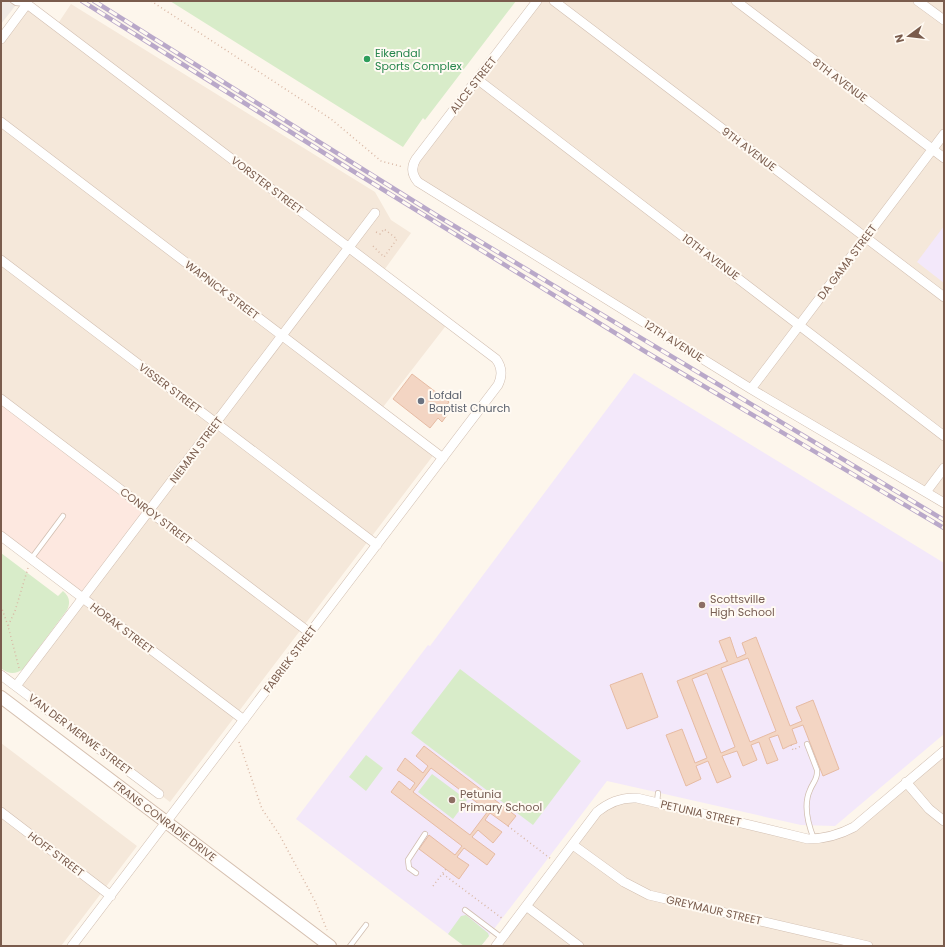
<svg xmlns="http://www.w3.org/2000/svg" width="945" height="947" font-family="Poppins,sans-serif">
<rect width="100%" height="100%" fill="#fdf6ec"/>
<path fill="#f5e8da" d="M536 1H944V501L418 182 412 171Z
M28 2 57 25 71 4 375 192 391 220 411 233 382 273 448 323 380 411 435 453 170 802 17 686 84 598 1 399V38Z
M1 743 137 846 61 946H1Z
M944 751V946H497L598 813 624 799 808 839 840 834Z"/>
<path fill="#fde8e0" d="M1 399 149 512 84 598 1 535Z"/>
<path fill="#efe9e4" d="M1 1H19L1 24Z"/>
<path fill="#f3e8fa" d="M944 226V283L917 262Z
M634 373 944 563V734L835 826 801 825 607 781 481 946H464L296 819 428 645 430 646Z"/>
<path fill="#d8ecc9" d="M170 1H516L425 120 423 118 403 147Z
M1 553 58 596 63 591C69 596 71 602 67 610L23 669C15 675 8 674 1 668Z
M460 669 581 761 533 825 411 733Z
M366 755 383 768 366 791 349 777Z
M432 774 467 800 453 819 418 792Z
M466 915 488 933 489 936 481 946H464L448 934 461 916Z"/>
<path fill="#f3d5c3" stroke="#e6bba3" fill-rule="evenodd" d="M412 374 449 402 442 412 447 415 442 422 438 418 430 428 393 399Z
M730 637 737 658 746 654 742 643 756 637 790 726 802 721 796 707 813 700 839 769 823 776 803 725 792 729 797 743 791 745 783 749 778 735 769 738 778 760 767 764 759 742 751 745 757 760 743 766 737 751 722 756 731 777 717 783 708 761 696 766 701 779 686 786 666 735 682 729 695 763 707 758 677 681 728 661H727L719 641ZM748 658 776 731 750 742 721 668ZM707 673 735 747 721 753 692 679Z
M642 673 658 717 627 729 610 685Z
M424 746 516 816 508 826 490 813 485 820 502 832 493 843 478 830 472 837 495 854 487 865 464 848 457 857 469 865 459 879 419 849 429 835 455 855 462 846 391 792 399 781 410 790 415 783 397 770 405 758 423 773 428 766 416 756ZM431 768 488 811 470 835 413 792Z"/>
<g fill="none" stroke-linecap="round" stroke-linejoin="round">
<defs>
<path id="lane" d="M13 1 16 3 27 4
M31 559 63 516
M807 744 817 770C818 779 813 782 810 790 803 805 808 824 814 839
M657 802 658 793
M416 873 409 868 408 860 425 834
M465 910 502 938
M350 946 366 925"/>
<path id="street" d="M537 1 416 159C411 167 412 175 418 182L751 389 944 503
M554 1 944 297
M736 1 944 158
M918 1 944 20
M1 39 27 4 496 359C502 367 503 375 498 385L72 946
M477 79 944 436
M1 122 443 458
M1 260 377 545
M751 389 944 134
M1 399 310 633
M926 492 944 468
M1 536 244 720
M1 675 159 794
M16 686 375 213
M906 782 929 809 944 821
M1 812 111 896
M573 845 624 882 649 895 868 946
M526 906 579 946
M496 946 597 812C609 802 621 797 637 798L808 839C825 839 839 835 854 827L944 751"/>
<path id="secondary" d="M1 697 330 946"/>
</defs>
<use href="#lane" stroke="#d1beb0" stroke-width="6"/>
<use href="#street" stroke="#d1beb0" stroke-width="10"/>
<use href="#secondary" stroke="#d6c0b0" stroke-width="14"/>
<path stroke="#d9b8a5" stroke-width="1.5" stroke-dasharray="1 3" stroke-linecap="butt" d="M151 1 331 119 381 161 403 167
M373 246 384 257 397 239 384 229 380 234 374 231
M1 606 8 626
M19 668 8 626 15 611 28 568
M239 742 262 809 279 834 315 901 327 930
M791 745 793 750 801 746
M508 826 551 859
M443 874 503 919
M433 886 446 869"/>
<use href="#lane" stroke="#fff" stroke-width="4.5"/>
<use href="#street" stroke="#fff" stroke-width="9"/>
<use href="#secondary" stroke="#fff" stroke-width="12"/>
<defs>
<path id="rail" d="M82 1 348 168 646 352 944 528
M94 1 436 215 944 520"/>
</defs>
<use href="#rail" stroke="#b9a8c9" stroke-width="4.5"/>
<use href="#rail" stroke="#fffaf3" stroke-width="3" stroke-dasharray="9" stroke-linecap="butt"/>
</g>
<circle fill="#2e9e5b" stroke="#fffaf3" stroke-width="1.5" cx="367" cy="59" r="4"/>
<circle fill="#6b7280" stroke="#fffaf3" stroke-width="1.5" cx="421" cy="401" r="4"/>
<g fill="#8d6e63" stroke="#fffaf3" stroke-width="1.5">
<circle cx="702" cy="605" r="4"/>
<circle cx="452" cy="800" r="4"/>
</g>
<g text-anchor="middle" stroke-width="4" stroke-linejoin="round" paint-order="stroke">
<g font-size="11" fill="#27864d" stroke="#fffaf3" text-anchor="start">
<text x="375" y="57">Eikendal<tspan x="375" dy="13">Sports Complex</tspan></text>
</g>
<g font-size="11" fill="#7a5c4d" stroke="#fffaf3">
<text transform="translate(840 80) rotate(37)" y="4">8TH AVENUE</text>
<text transform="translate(473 85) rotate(-52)" y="4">ALICE STREET</text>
<text transform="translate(749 149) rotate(37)" y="4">9TH AVENUE</text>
<text transform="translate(267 185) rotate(37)" y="4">VORSTER STREET</text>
<text transform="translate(711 257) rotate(37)" y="4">10TH AVENUE</text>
<text transform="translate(847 262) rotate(-53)" y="4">DA GAMA STREET</text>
<text transform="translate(222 290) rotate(37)" y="4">WAPNICK STREET</text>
<text transform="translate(674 341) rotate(32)" y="4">12TH AVENUE</text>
<text transform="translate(170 388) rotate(37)" y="4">VISSER STREET</text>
<text transform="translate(196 450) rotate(-53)" y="4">NIEMAN STREET</text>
<text transform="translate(156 516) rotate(37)" y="4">CONROY STREET</text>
<text transform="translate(122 628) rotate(37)" y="4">HORAK STREET</text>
<text transform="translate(290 659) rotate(-53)" y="4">FABRIEK STREET</text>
<text transform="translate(80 734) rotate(37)" y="4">VAN DER MERWE STREET</text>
<text transform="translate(701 813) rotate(13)" y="4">PETUNIA STREET</text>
<text transform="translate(165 821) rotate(37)" y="4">FRANS CONRADIE DRIVE</text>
<text transform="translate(56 854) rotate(37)" y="4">HOFF STREET</text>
<text transform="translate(714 910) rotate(13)" y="4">GREYMAUR STREET</text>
</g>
<g font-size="11" fill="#5b616d" stroke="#fffaf3" text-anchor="start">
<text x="429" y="399">Lofdal<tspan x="429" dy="13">Baptist Church</tspan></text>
</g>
<g font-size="11" fill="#785e54" stroke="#fffaf3" text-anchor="start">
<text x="710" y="603">Scottsville<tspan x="710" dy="13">High School</tspan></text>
<text x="460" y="798">Petunia<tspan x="460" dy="13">Primary School</tspan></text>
</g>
</g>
<rect width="945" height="947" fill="none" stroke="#7a5c4d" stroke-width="4"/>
<g transform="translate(909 36) rotate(255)" stroke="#fffaf3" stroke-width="3" paint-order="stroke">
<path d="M0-3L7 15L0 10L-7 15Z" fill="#7a5c4d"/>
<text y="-6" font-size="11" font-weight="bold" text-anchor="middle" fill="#7a5c4d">N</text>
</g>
</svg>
